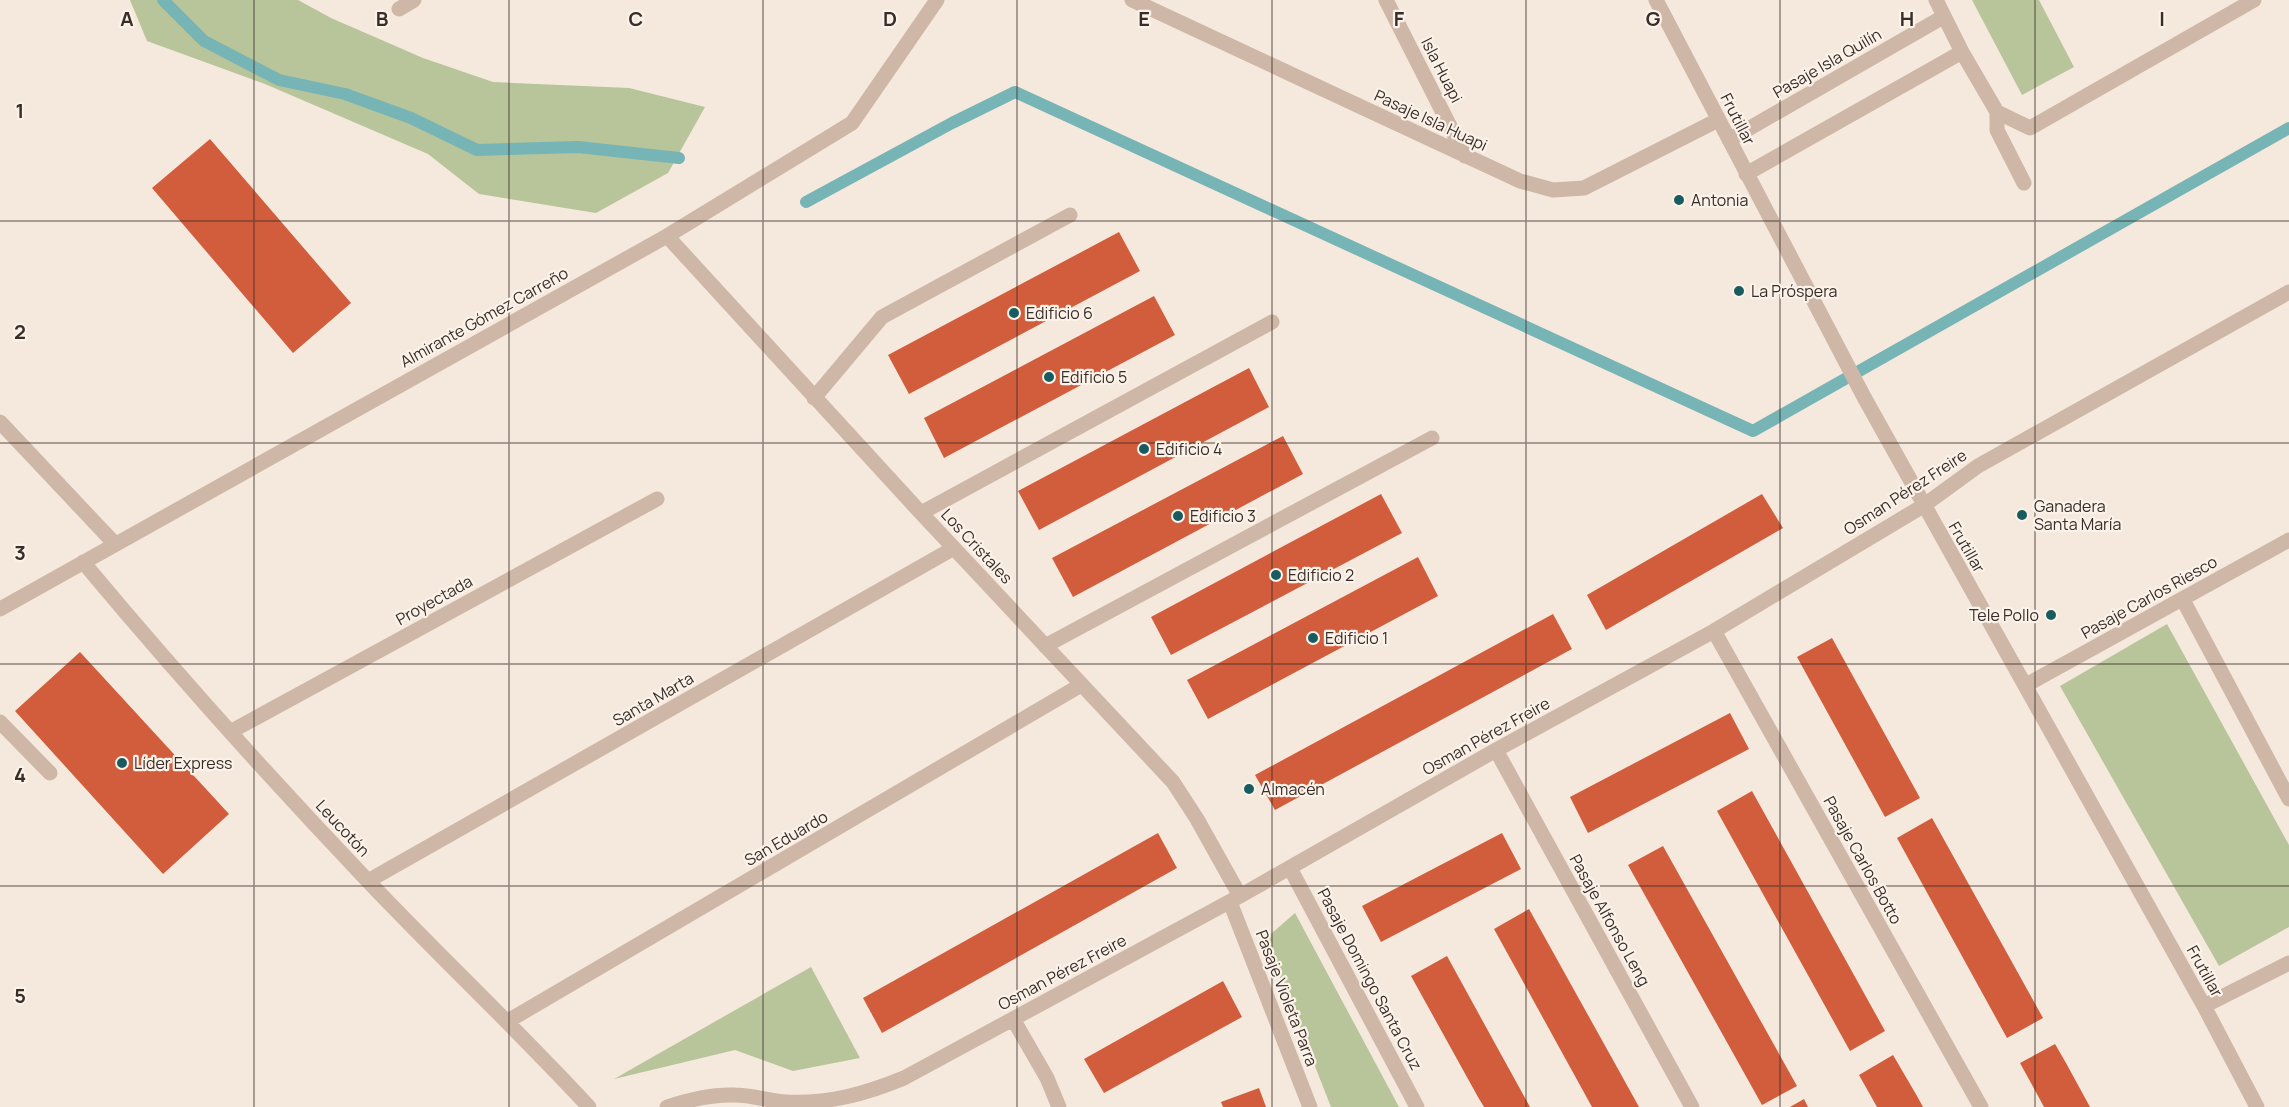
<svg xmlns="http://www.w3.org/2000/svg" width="2289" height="1107" font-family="Manrope,sans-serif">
<rect width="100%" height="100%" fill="#f5e8dc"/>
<path fill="#b8c59a" d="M130 0H298L331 18 423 58 493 82 629 88 705 107 668 173 596 213 479 194 428 154 265 84 147 41Z
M1972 0H2039L2074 67 2022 95Z
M2167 624 2289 845V927L2219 966 2060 686Z
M1295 913 1399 1107H1331L1265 939Z
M811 967 860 1058 793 1071 735 1050 614 1079Z"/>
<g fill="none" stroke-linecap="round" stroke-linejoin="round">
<path stroke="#77b4b5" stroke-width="12" d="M163 0 204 41 279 80 345 94 411 118 477 150 578 147 679 158
M806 202 952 123 1015 92 1753 431 2289 128"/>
</g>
<path fill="#d25d3c" d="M210 139 351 303 293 353 152 188Z
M1119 232 1140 271 909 394 888 355Z
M1154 296 1175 335 944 458 924 418Z
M1249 368 1269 407 1039 530 1018 491Z
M1283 436 1303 474 1073 597 1052 558Z
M1381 494 1402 533 1171 655 1151 617Z
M1762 494 1783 528 1606 630 1587 595Z
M1418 557 1438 596 1208 719 1187 680Z
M1553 614 1572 649 1275 810 1255 775Z
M1832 638 1920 798 1885 817 1797 657Z
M80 652 229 814 163 874 15 711Z
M1730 713 1749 749 1588 833 1570 797Z
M1752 791 1885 1031 1850 1051 1717 811Z
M1932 818 2043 1018 2007 1038 1897 838Z
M1158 833 1177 868 882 1033 863 998Z
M1502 833 1521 869 1381 942 1362 906Z
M1663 846 1797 1086 1762 1105 1628 865Z
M1529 909 1618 1069 1639 1107H1592L1494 929Z
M1447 956 1492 1038 1530 1107H1484L1478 1097 1411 976Z
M1223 981 1242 1017 1104 1093 1084 1059Z
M2055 1044 2066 1063 2090 1107H2044L2031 1083 2020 1063Z
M1893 1055 1917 1096 1923 1107H1877L1859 1075Z
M1259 1088 1266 1107H1223L1221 1102Z
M1804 1099 1808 1107H1790Z"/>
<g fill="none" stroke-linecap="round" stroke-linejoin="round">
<path stroke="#ceb7a6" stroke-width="15" d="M1132 0 1520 181 1553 190 1584 188 1718 120
M1386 0 1465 156
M1656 0 1864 397 2204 1006 2257 1107
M1936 0 1962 52 1997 112V130L2024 183
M399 9 414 0
M1997 112 2030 128 2254 0
M1729 140 1943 17
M1746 174 1962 52
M667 236 921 513 1173 782 1197 819 1240 896
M814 398 882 317 1070 215
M0 422 115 544
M921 513 1272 322
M83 562C174 671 269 777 367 880 440 957 517 1029 589 1107
M2183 600 2289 799
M0 609 667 236 852 123 937 0
M1714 631 1981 1107
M1045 646 1432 438
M2026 685 2289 540
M0 722 50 773
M230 732 657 499
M1496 750 1692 1107
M1290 868 1417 1107
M368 881 954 548
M1230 902 1310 1107
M2204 1006 2289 963
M1013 1019 1047 1078 1059 1107
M508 1021 1081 685
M667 1107C688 1100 713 1094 735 1095 752 1095 769 1101 786 1102 829 1104 865 1094 904 1078L1240 896 1496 750 1714 631 1923 506 1978 466 2289 292"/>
</g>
<path fill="none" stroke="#392d28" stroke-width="1.5" stroke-opacity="0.55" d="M254 0V1107M509 0V1107M763 0V1107M1017 0V1107M1272 0V1107M1526 0V1107M1780 0V1107M2035 0V1107M0 221H2289M0 443H2289M0 664H2289M0 886H2289"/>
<g fill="#195c60" stroke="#fbf2e9" stroke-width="2">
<circle cx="1679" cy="200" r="6"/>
<circle cx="1739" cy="291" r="6"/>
<circle cx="1014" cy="313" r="6"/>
<circle cx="1049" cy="377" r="6"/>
<circle cx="1144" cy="449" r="6"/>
<circle cx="2022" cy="515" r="6"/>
<circle cx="1178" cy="516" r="6"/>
<circle cx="1276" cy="575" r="6"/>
<circle cx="2051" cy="615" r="6"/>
<circle cx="1313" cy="638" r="6"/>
<circle cx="122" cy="763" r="6"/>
<circle cx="1249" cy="789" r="6"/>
</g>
<g text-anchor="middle" stroke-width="4.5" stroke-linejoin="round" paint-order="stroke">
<g font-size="16" fill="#392d28" stroke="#fbf2e9">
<text transform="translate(1827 63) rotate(-30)" y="6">Pasaje Isla Quilín</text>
<text transform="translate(1442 70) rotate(63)" y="6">Isla Huapi</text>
<text transform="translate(1738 119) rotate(63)" y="6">Frutillar</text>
<text transform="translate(1431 120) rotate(25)" y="6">Pasaje Isla Huapi</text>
<text transform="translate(484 317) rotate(-29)" y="6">Almirante Gómez Carreño</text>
<text transform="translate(1905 492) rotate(-33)" y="6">Osman Pérez Freire</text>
<text transform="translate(977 546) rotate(47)" y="6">Los Cristales</text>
<text transform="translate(1967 547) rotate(60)" y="6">Frutillar</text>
<text transform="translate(2149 597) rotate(-29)" y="6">Pasaje Carlos Riesco</text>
<text transform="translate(434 600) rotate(-29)" y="6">Proyectada</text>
<text transform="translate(653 699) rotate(-30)" y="6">Santa Marta</text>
<text transform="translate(1486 736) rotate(-29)" y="6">Osman Pérez Freire</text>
<text transform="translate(343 828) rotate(47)" y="6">Leucotón</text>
<text transform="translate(786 838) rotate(-30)" y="6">San Eduardo</text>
<text transform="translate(1863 860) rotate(61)" y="6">Pasaje Carlos Botto</text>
<text transform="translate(1610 920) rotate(61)" y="6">Pasaje Alfonso Leng</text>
<text transform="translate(2205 971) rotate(61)" y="6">Frutillar</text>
<text transform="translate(1062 972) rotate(-28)" y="6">Osman Pérez Freire</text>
<text transform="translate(1370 979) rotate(62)" y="6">Pasaje Domingo Santa Cruz</text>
<text transform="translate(1287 998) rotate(69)" y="6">Pasaje Violeta Parra</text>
</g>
<g font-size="16" fill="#392d28" stroke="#fbf2e9" text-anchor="start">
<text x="1691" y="206">Antonia</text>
<text x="1751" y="297">La Próspera</text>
<text x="1026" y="319">Edificio 6</text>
<text x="1061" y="383">Edificio 5</text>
<text x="1156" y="455">Edificio 4</text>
<text x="2034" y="512">Ganadera<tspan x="2034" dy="18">Santa María</tspan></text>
<text x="1190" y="522">Edificio 3</text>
<text x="1288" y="581">Edificio 2</text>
<text x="2039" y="621" text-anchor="end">Tele Pollo</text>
<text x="1325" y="644">Edificio 1</text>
<text x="134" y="769">Líder Express</text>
<text x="1261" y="795">Almacén</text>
</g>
</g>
<g font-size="20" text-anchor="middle" font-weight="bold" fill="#392d28" stroke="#fbf2e9" stroke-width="4.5" stroke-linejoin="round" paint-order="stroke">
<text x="127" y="26">A</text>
<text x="382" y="26">B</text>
<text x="636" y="26">C</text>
<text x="890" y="26">D</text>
<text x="1144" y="26">E</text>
<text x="1399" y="26">F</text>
<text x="1653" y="26">G</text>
<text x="1907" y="26">H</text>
<text x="2162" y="26">I</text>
<text x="20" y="118">1</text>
<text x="20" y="339">2</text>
<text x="20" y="560">3</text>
<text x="20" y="782">4</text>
<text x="20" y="1003">5</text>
</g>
</svg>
